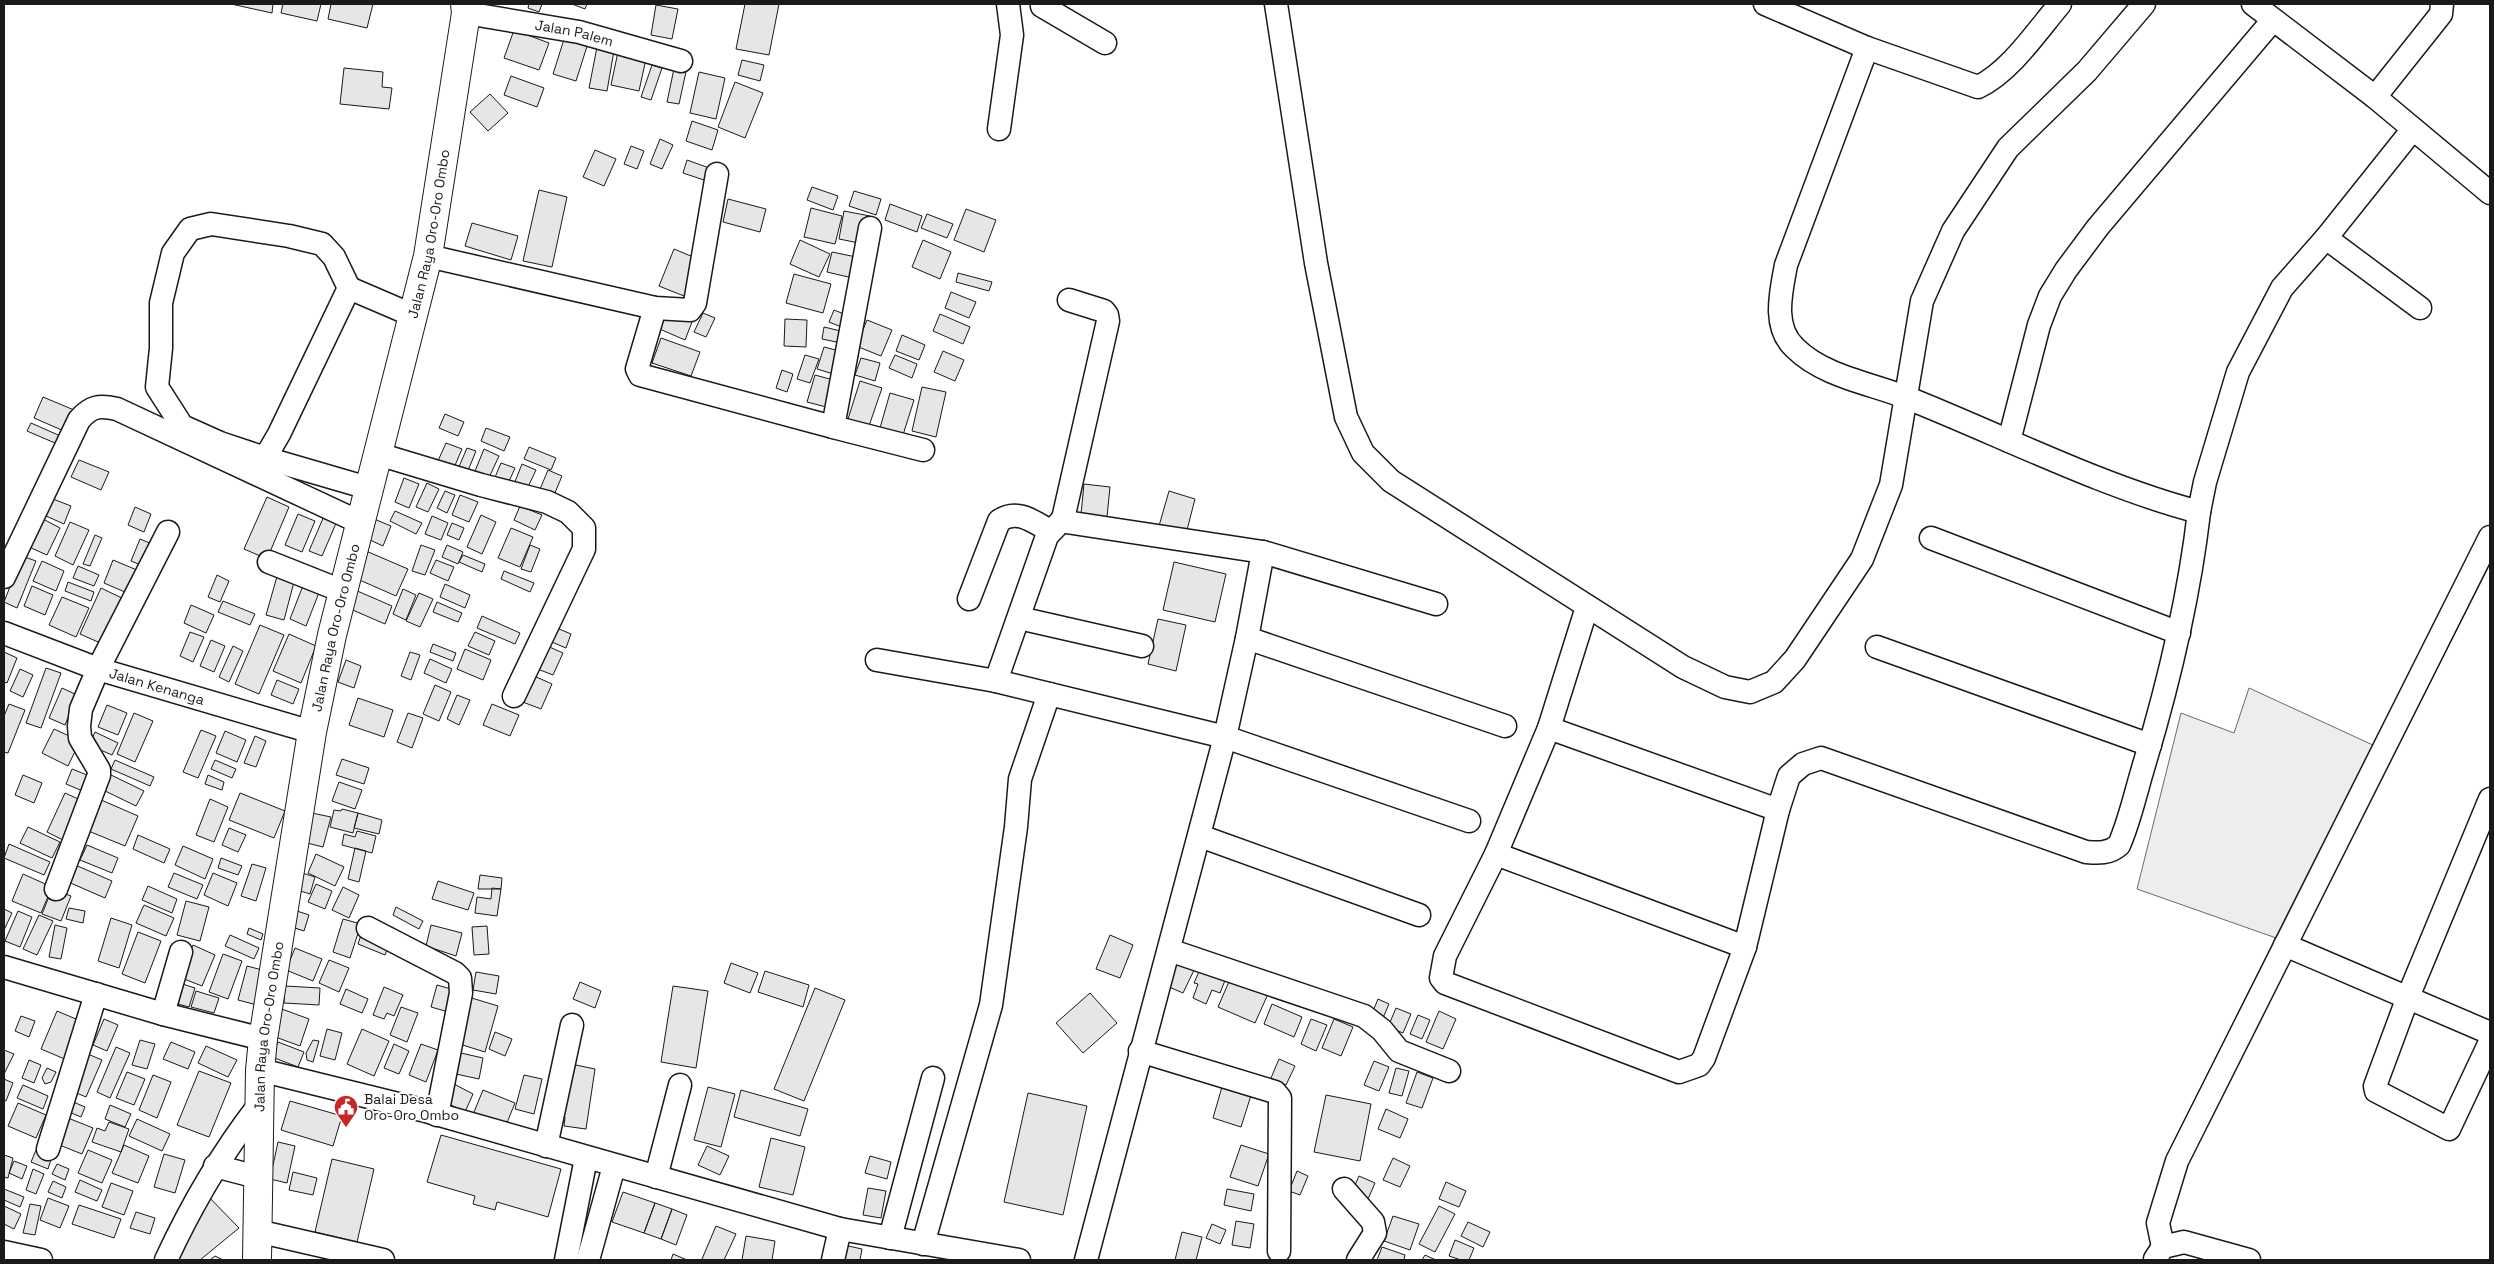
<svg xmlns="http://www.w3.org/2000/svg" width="2494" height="1264" font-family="'Space Grotesk',sans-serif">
<rect width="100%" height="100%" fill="#fff"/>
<path fill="#ededed" stroke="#6a6a6a" d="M2249 688 2375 746 2279 939 2137 889 2181 713 2234 733Z"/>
<path fill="#e6e6e6" stroke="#1a1a1a" d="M231 4H273L272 13Z
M283 4H321L317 21 281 13Z
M331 4H373L367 28 328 19Z
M529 4H542L539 12 528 8Z
M572 4H587L585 9Z
M745 4H779L769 55 736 49Z
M656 5 678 9 672 39 651 35Z
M514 30 549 43 539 70 504 58Z
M566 33 589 40 576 81 553 74Z
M598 42 615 45 607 91 589 88Z
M619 47 647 54 639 91 611 85Z
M742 60 764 65 760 81 738 75Z
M675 64 687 67 679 104 667 102Z
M652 65 662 68 651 100 641 97Z
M344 68 383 72 382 87 392 88 389 109 340 104Z
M699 72 725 78 716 119 690 113Z
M511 76 544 88 537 107 504 95Z
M735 82 763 93 745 138 718 127Z
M490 94 508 113 488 131 470 112Z
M692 121 718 130 712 150 686 141Z
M660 139 673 145 662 169 650 164Z
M631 146 644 151 637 169 624 164Z
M595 150 616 159 604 186 583 177Z
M687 160 712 169 707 181 683 173Z
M812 187 838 196 833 210 807 200Z
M539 190 567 197 552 267 523 261Z
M854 191 881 199 876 215 849 206Z
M728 199 766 209 760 232 723 222Z
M890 204 922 216 917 232 885 220Z
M811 208 842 216 835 244 804 237Z
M966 209 996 220 984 252 954 240Z
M844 211 870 216 864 244 839 239Z
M927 214 953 224 947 238 921 228Z
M472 223 518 236 511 260 465 246Z
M800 240 830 254 819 277 790 264Z
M923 240 951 252 940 279 912 267Z
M674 249 698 259 684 296 659 286Z
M832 252 861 258 857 279 827 272Z
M958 273 992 282 989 291 956 282Z
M794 274 831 284 823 313 786 303Z
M951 292 976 302 969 318 945 308Z
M662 310 692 322 685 340 655 327Z
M834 310 849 316 844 328 829 322Z
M703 313 715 318 706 337 694 332Z
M940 314 970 327 963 344 933 331Z
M785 319 807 320 806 347 784 346Z
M867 320 892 330 881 356 856 346Z
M824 327 849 333 846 344 822 339Z
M902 335 925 345 919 360 896 351Z
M661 338 700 352 691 376 652 363Z
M824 347 847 353 840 376 817 369Z
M943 351 964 360 955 381 934 372Z
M805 355 819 359 810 383 797 379Z
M895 355 917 364 912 378 889 368Z
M861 358 880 363 875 381 855 375Z
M782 370 793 374 787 392 776 388Z
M815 375 837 381 830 408 807 402Z
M860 381 882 388 869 426 848 419Z
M922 387 946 392 936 437 912 431Z
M890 393 914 400 903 435 880 428Z
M43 397 74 410 64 431 34 418Z
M445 414 464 422 458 436 439 428Z
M31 423 65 438 62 446 27 431Z
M486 428 510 437 504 451 481 441Z
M446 443 462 449 453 470 437 463Z
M529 447 556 458 551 470 524 459Z
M467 448 476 451 467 473 458 469Z
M484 449 499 456 487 482 473 476Z
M79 460 109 472 101 490 71 477Z
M501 463 515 468 506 488 493 482Z
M522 464 536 470 527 489 514 484Z
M548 470 562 476 552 500 538 494Z
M404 478 419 484 409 508 395 502Z
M427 483 439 489 428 512 416 507Z
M1084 484 1110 487 1107 517 1081 514Z
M445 491 455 495 447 513 437 508Z
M1169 491 1195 499 1186 534 1159 526Z
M460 495 478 502 469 522 452 515Z
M267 497 289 507 267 559 244 549Z
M53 499 71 506 64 524 46 516Z
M520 506 542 515 535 530 514 520Z
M135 507 151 514 144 532 128 525Z
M395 511 422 523 416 534 390 521Z
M298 514 315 521 302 552 285 545Z
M481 515 496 522 482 554 467 547Z
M324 516 337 521 322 556 309 551Z
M367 516 391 526 383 546 359 535Z
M432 516 448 523 441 540 425 534Z
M43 519 60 528 47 555 29 547Z
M70 522 89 530 73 565 55 556Z
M452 523 464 528 459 540 447 535Z
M511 528 533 537 520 567 498 558Z
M95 535 102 538 90 566 83 564Z
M140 539 157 546 148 568 131 561Z
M421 545 435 550 425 575 412 571Z
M447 545 463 552 458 564 442 557Z
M530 545 540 549 531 572 521 569Z
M366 551 408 569 396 596 355 578Z
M463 555 485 564 482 572 459 562Z
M22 556 36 561 17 608 4 602Z
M113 560 144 573 134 596 104 583Z
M436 560 454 567 448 581 430 573Z
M42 561 64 571 56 591 33 581Z
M1174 562 1226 574 1215 622 1163 610Z
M78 566 99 575 94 586 73 578Z
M504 571 534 583 530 592 501 579Z
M278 573 295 578 284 620 266 615Z
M217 575 229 581 220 602 208 597Z
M68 582 94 592 91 601 65 591Z
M304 583 320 590 306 626 290 619Z
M445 584 470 595 465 608 440 597Z
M32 586 53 595 45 615 24 606Z
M101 588 128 601 107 646 80 634Z
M403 589 416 595 406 620 393 614Z
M355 590 392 606 385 624 348 608Z
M419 593 433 599 420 627 406 621Z
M62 597 89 608 76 637 49 625Z
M223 601 255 614 250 625 218 612Z
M437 602 462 613 458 622 433 612Z
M191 605 214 615 206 633 184 623Z
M482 616 520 633 515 644 477 628Z
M1158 619 1186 625 1176 671 1148 664Z
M260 625 284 635 259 694 235 684Z
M552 626 571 634 566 648 547 640Z
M190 632 204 637 193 662 180 656Z
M475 632 495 641 489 655 468 646Z
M289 634 316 646 301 683 273 671Z
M211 640 225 646 214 672 200 666Z
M433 644 456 653 453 661 430 652Z
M545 645 563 653 553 675 535 668Z
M233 646 243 651 229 682 219 677Z
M465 649 491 660 483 680 457 669Z
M4 652 17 658 7 683 4 682Z
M410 652 420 655 411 680 401 676Z
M430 659 452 669 446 683 424 673Z
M346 660 361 666 354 688 338 682Z
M46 668 61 673 41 728 26 723Z
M20 669 33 675 23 697 10 691Z
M532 675 552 684 541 709 520 701Z
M277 680 299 689 293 704 271 695Z
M435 685 451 692 439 721 423 714Z
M62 688 77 695 65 725 49 718Z
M457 695 470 700 459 725 447 719Z
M358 698 393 710 384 737 349 725Z
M9 704 25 710 8 753 4 752V716Z
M492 704 519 715 510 736 483 725Z
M107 705 127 713 118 735 98 727Z
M134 713 153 721 135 762 117 754Z
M408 713 423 718 412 748 397 742Z
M54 729 80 741 68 766 42 753Z
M201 730 216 736 198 778 183 772Z
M225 731 246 740 237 762 216 753Z
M95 732 118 743 112 755 89 745Z
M255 736 266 741 256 767 244 763Z
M342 759 369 768 364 784 336 775Z
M115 760 154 777 150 786 111 769Z
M215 760 236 769 232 778 211 769Z
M72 769 97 779 90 794 66 784Z
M109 774 144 791 136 806 101 789Z
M23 775 42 783 34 803 15 795Z
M208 775 224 782 222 790 205 784Z
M339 782 362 790 355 809 332 801Z
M65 793 87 803 69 843 47 832Z
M240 793 285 811 274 838 229 820Z
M99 799 138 816 125 846 86 830Z
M210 799 228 807 214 842 196 835Z
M342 809 358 813 353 833 330 827 334 810 341 811Z
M307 812 331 817 323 847 299 841Z
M358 813 382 820 379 834 354 828Z
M28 827 60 842 52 858 20 843Z
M229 828 246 835 238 852 222 845Z
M357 831 376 836 372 853 342 845 344 834 355 837Z
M138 835 170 849 164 863 133 849Z
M9 844 50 862 44 875 4 858Z
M87 845 118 858 112 873 80 860Z
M183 846 213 859 205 879 175 865Z
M355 848 366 851 359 882 348 879Z
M316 854 344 867 335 886 308 873Z
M221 858 242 866 238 875 218 868Z
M73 864 112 881 105 898 66 881Z
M252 864 266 868 256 901 241 896Z
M296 871 315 877 310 894 291 888Z
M174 873 203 885 197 899 168 887Z
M213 873 237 883 228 906 204 895Z
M23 874 52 887 41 913 12 901Z
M480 875 502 878 501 889H478Z
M438 881 474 893 468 910 432 899Z
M316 884 332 891 325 909 308 902Z
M148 886 177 899 172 913 142 900Z
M343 887 359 895 349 918 332 910Z
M492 888 501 889 497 916 475 913 477 897 491 899Z
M52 889 71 896 61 921 42 914Z
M186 901 209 907 200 941 177 935Z
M144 905 174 918 166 936 136 923Z
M396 907 423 921 419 929 393 915Z
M69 908 85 911 83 923 66 919Z
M288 908 309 915 304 931 283 924Z
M4 909 12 913 4 930Z
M18 911 32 917 20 947 5 941Z
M39 915 53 921 37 955 23 949Z
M111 918 132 925 119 968 98 961Z
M343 919 361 924 350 958 333 952Z
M55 925 67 928 61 959 49 957Z
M431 925 462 933 456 956 426 946Z
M487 926 489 954 474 955 472 927Z
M249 928 263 934 261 940 247 934Z
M363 929 391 940 385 955 358 944Z
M138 932 161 941 145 983 122 974Z
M230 935 259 948 254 959 225 946Z
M1110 935 1133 945 1120 978 1096 969Z
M193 945 215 955 202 986 179 977Z
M295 948 322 959 313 981 286 970Z
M223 954 242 961 228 999 209 992Z
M1174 956 1196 966 1183 993 1162 984Z
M329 960 349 968 339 992 319 983Z
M731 963 758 973 750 993 724 983Z
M247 966 266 971 257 1005 238 1000Z
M1201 967 1226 978 1220 993 1212 990 1206 1004 1193 998 1198 984 1194 983Z
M765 971 809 985 803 1007 758 992Z
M476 972 499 976 496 994 473 990Z
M1231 977 1268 994 1255 1023 1218 1007Z
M173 981 195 988 189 1007 167 1001Z
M580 982 601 991 595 1008 573 999Z
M437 985 458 991 452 1013 431 1007Z
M285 986 320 988 319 1005 284 1003Z
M673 986 708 991 696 1068 661 1062Z
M384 987 403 995 394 1016 387 1013 384 1019 373 1015Z
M815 988 845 1000 804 1101 774 1089Z
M346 989 368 999 362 1013 340 1004Z
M196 991 219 998 214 1013 191 1007Z
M1090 993 1117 1023 1083 1053 1056 1023Z
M465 996 498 1006 485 1052 453 1042Z
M1378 999 1389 1004 1382 1020 1371 1016Z
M1272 1004 1302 1017 1294 1037 1264 1024Z
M401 1007 418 1013 407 1042 390 1035Z
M279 1008 309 1019 300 1046 270 1035Z
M1396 1008 1411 1014 1403 1033 1388 1027Z
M57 1011 83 1022 67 1060 41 1049Z
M1439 1011 1456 1019 1443 1049 1426 1042Z
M1418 1015 1430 1020 1422 1039 1410 1034Z
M21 1016 35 1021 29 1037 15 1031Z
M104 1019 118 1025 107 1051 93 1045Z
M1311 1019 1327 1025 1316 1051 1301 1044Z
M1334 1019 1353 1027 1341 1056 1322 1048Z
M327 1029 342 1033 335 1060 320 1056Z
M362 1029 389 1041 374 1076 347 1064Z
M495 1032 512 1039 505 1056 489 1049Z
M140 1040 155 1044 147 1069 132 1065Z
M313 1040 319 1041 313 1062 307 1060 306 1053Z
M171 1042 195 1052 188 1069 163 1059Z
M278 1042 304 1052 298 1067 272 1057Z
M394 1044 409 1051 399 1074 384 1068Z
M421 1044 438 1050 426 1082 409 1075Z
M206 1046 237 1060 228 1077 198 1063Z
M116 1047 130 1053 110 1098 97 1092Z
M4 1050 14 1054 4 1074Z
M452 1051 483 1058 479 1079 447 1072Z
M83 1052 102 1060 86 1097 67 1089Z
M1279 1059 1295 1066 1286 1085 1271 1078Z
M29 1060 41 1065 34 1083 22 1078Z
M1374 1061 1389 1067 1379 1091 1364 1085Z
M571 1064 595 1069 586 1129 564 1126 565 1117H562Z
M47 1068 56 1072 51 1082 45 1084 42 1078Z
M1396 1068 1409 1071 1402 1096 1389 1093Z
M199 1071 231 1083 209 1137 177 1125Z
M127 1072 145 1079 134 1105 116 1098Z
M1417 1072 1433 1078 1422 1108 1406 1103Z
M153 1075 171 1082 157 1118 139 1110Z
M524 1075 542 1079 534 1114 515 1109Z
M4 1079 13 1083 6 1101 4 1100Z
M1224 1080 1253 1089 1241 1127 1213 1118Z
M454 1084 473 1094 465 1112 445 1102Z
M23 1085 48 1096 43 1109 17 1098Z
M708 1087 735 1094 721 1147 694 1140Z
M483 1090 515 1103 504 1130 472 1117Z
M741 1090 808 1109 800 1136 734 1117Z
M1028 1093 1087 1106 1063 1215 1004 1202Z
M1326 1095 1371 1104 1360 1161 1314 1152Z
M71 1101 85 1107 81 1117 67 1111Z
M290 1101 342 1116 333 1146 281 1130Z
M18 1103 46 1115 36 1138 8 1126Z
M110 1105 131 1114 125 1127 105 1119Z
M1386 1109 1408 1119 1400 1138 1378 1129Z
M68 1118 93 1128 82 1154 57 1144Z
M137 1119 170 1134 162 1151 129 1136Z
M109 1122 129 1129 121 1152 92 1142 97 1128 105 1131Z
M441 1135 561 1169 548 1217 497 1202 495 1210 473 1204 475 1196 427 1182Z
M771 1138 805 1147 793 1195 759 1187Z
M278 1142 295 1146 287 1183 270 1179Z
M124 1145 149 1156 138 1183 112 1173Z
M1241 1145 1269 1154 1258 1186 1230 1177Z
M707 1146 729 1156 720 1175 698 1165Z
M36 1150 52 1156 48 1169 31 1162Z
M88 1150 112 1160 102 1183 78 1173Z
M164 1154 185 1160 175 1193 154 1187Z
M4 1155 13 1158 8 1178 4 1177Z
M870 1156 891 1162 887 1179 865 1173Z
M1393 1158 1410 1166 1400 1187 1383 1180Z
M332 1159 374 1169 357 1242 315 1232Z
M14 1161 27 1166 22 1179 9 1173Z
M57 1164 69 1169 65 1180 52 1174Z
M33 1169 44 1174 36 1194 26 1190Z
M1297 1171 1308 1176 1300 1195 1289 1191Z
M293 1172 317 1178 313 1195 289 1190Z
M1359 1176 1375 1183 1368 1199 1352 1192Z
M80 1180 102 1190 97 1201 75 1192Z
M53 1181 66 1187 62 1198 48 1192Z
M1446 1182 1466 1191 1459 1207 1439 1199Z
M111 1183 133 1191 124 1215 102 1207Z
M868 1188 886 1191 881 1218 863 1215Z
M4 1189 24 1197 20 1207 4 1200Z
M1227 1189 1254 1194 1251 1211 1224 1205Z
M623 1192 655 1203 644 1233 612 1222Z
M205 1193 239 1228 200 1260H176Z
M48 1198 69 1206 60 1228 40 1220Z
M655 1203 672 1209 661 1239 644 1233Z
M30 1204 41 1206 35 1235 23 1233Z
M79 1205 121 1219 114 1238 72 1224Z
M4 1206 21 1214 14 1229 4 1224Z
M1439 1206 1455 1214 1435 1252 1419 1244Z
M672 1209 687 1215 676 1245 661 1239Z
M136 1212 155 1218 150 1234 130 1228Z
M1393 1216 1419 1224 1410 1250 1384 1241Z
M1236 1221 1254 1224 1250 1248 1232 1245Z
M1468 1222 1490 1232 1483 1247 1461 1236Z
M1212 1224 1226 1230 1220 1244 1206 1238Z
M716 1226 736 1234 724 1260H706L702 1259Z
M1182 1232 1202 1237 1196 1260H1175Z
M746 1236 775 1241 772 1260H742Z
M1455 1240 1474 1248 1469 1260H1461L1449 1256Z
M844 1245 862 1249 860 1260H841Z
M1382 1247 1405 1255 1404 1260H1377Z
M673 1254 687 1260H671Z
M1425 1255 1436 1260H1422Z
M215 1256 223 1260H210Z"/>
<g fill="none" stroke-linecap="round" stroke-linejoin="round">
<defs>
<g id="minor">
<path d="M1276 4 1316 263 1346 417 1363 453 1391 481 1683 667 1725 687 1750 692 1774 682 1795 659 1862 559 1891 485 1922 301 1953 231 2008 148 2087 71 2144 4"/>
<path d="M1765 4 1867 48 1978 87C2010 72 2037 31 2060 4"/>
<path d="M2253 4 2375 97 2490 193"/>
<path d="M1042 6 1105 43"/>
<path id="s1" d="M466 13 579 32 681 61"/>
<path d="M1867 48 1786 265C1781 292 1772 327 1795 348 1823 376 1869 383 1905 397 2001 435 2100 486 2199 512L2205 482 2238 372 2282 288 2326 238 2420 308"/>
<path d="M2375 97 2441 14 2442 4"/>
<path d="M999 129 1012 35 1008 4"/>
<path d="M2326 238 2413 129"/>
<path d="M428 256 655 308 690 310 695 303 717 174"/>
<path d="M1069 300 1104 311 1107 315 1108 321 1063 519 1066 522 1263 552"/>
<path d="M655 308 637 369 640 375 833 427 870 228"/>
<path d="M833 427 923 450"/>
<path d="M2009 441 2039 325 2050 296 2066 270 2098 227 2273 20"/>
<path d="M378 454 481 485 547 502 568 512 584 528V549L514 696"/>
<path d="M265 458 220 443 182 426 157 387 161 348V303L173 253 190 229 211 224 289 236 322 244 334 257 349 288"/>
<path d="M368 488 265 458 279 434 349 288 412 315"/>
<path d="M1931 538 2179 633"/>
<path d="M269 562 342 591"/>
<path d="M4 577 79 420C91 406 99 405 117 409L359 522"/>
<path d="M969 599 999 521C1017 508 1034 522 1050 531"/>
<path d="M1587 607 1549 728 1496 854 1445 956 1441 978 1445 983 1679 1072 1699 1065 1704 1058 1745 947 1778 810 1789 776 1803 764 1821 758 2086 852C2098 853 2109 854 2119 845 2130 820 2136 791 2144 765 2169 682 2189 598 2199 512"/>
<path d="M1019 618 1142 646"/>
<path id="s2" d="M4 633 98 669 312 732"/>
<path d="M1247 638 1505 726"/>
<path d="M1877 647 2150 745"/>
<path d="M877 660 996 681 1047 536 1063 519"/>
<path d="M996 681 1225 737 1469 821"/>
<path d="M1549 728 1778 810"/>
<path d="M2490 799 2408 997 2375 1086 2376 1091 2449 1129 2490 1042"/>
<path d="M1200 836 1419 915"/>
<path d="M1496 854 1745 947"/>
<path d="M56 889 99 775V770L80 738 79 726 81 709 98 669 168 532"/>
<path d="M368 928 455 973 460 978 461 993 437 1115"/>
<path d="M2285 945 2490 1033"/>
<path d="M1169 950 1364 1016 1382 1030 1399 1051 1449 1071"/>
<path d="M4 967 163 1014 263 1039"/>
<path d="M163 1014 181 952"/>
<path d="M1140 1051 1275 1092 1280 1098 1279 1251"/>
<path d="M260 1070 422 1110 840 1229 1019 1260"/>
<path d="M546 1146 572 1025"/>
<path d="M48 1149 96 994"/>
<path d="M215 1166 257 1177"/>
<path d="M656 1177 680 1085"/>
<path d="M1344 1189 1373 1222 1375 1233 1358 1260"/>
<path d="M257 1231 383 1260"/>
<path d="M890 1238 933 1078"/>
<path d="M923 1244 991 1005 1016 827 1020 779 1049 694"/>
<path d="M2163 1247 2158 1223 2177 1161 2490 537"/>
<path d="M4 1252 41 1260"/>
<path d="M2155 1259 2163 1247 2184 1242 2249 1260"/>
<path d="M166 1260C192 1204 221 1154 259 1105"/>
<path d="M566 1260 586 1158"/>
<path d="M588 1260 614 1166"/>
<path d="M833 1260 840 1229"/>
<path d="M1086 1260 1225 737 1247 638 1263 552 1436 604"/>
</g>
<g id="major">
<path id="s3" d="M257 1260 260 1070 263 1039 312 732 332 635 428 256 466 13 465 4"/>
</g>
</defs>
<use href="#minor" stroke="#1a1a1a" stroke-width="25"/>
<use href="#major" stroke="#1a1a1a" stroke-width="30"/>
<use href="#minor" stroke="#fff" stroke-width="22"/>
<use href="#major" stroke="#fff" stroke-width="28"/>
</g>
<defs>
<symbol id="civic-pin" viewBox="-11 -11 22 30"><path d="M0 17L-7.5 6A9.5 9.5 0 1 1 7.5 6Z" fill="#c62828" stroke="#fff"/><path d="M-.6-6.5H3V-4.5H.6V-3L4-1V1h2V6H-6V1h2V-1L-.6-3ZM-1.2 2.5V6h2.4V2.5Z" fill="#fff"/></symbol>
</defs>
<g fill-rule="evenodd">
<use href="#civic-pin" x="332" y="1093" width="28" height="38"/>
</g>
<g text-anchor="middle" stroke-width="4" stroke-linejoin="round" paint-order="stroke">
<g font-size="14" fill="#1a1a1a" stroke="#fff">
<text dy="5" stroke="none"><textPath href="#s1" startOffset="110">Jalan Palem</textPath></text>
<text dy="5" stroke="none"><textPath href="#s3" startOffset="1044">Jalan Raya Oro-Oro Ombo</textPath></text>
<text dy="5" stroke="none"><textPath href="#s3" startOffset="639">Jalan Raya Oro-Oro Ombo</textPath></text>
<text dy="5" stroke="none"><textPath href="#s2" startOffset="162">Jalan Kenanga</textPath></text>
<text dy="5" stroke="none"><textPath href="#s3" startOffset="234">Jalan Raya Oro-Oro Ombo</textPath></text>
</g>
<g font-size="14" fill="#1a1a1a" stroke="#fff" text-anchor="start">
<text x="364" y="1104">Balai Desa<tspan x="364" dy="16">Oro-Oro Ombo</tspan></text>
</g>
</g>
<rect width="2494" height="1264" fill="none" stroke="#1a1a1a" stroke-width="10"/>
</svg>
